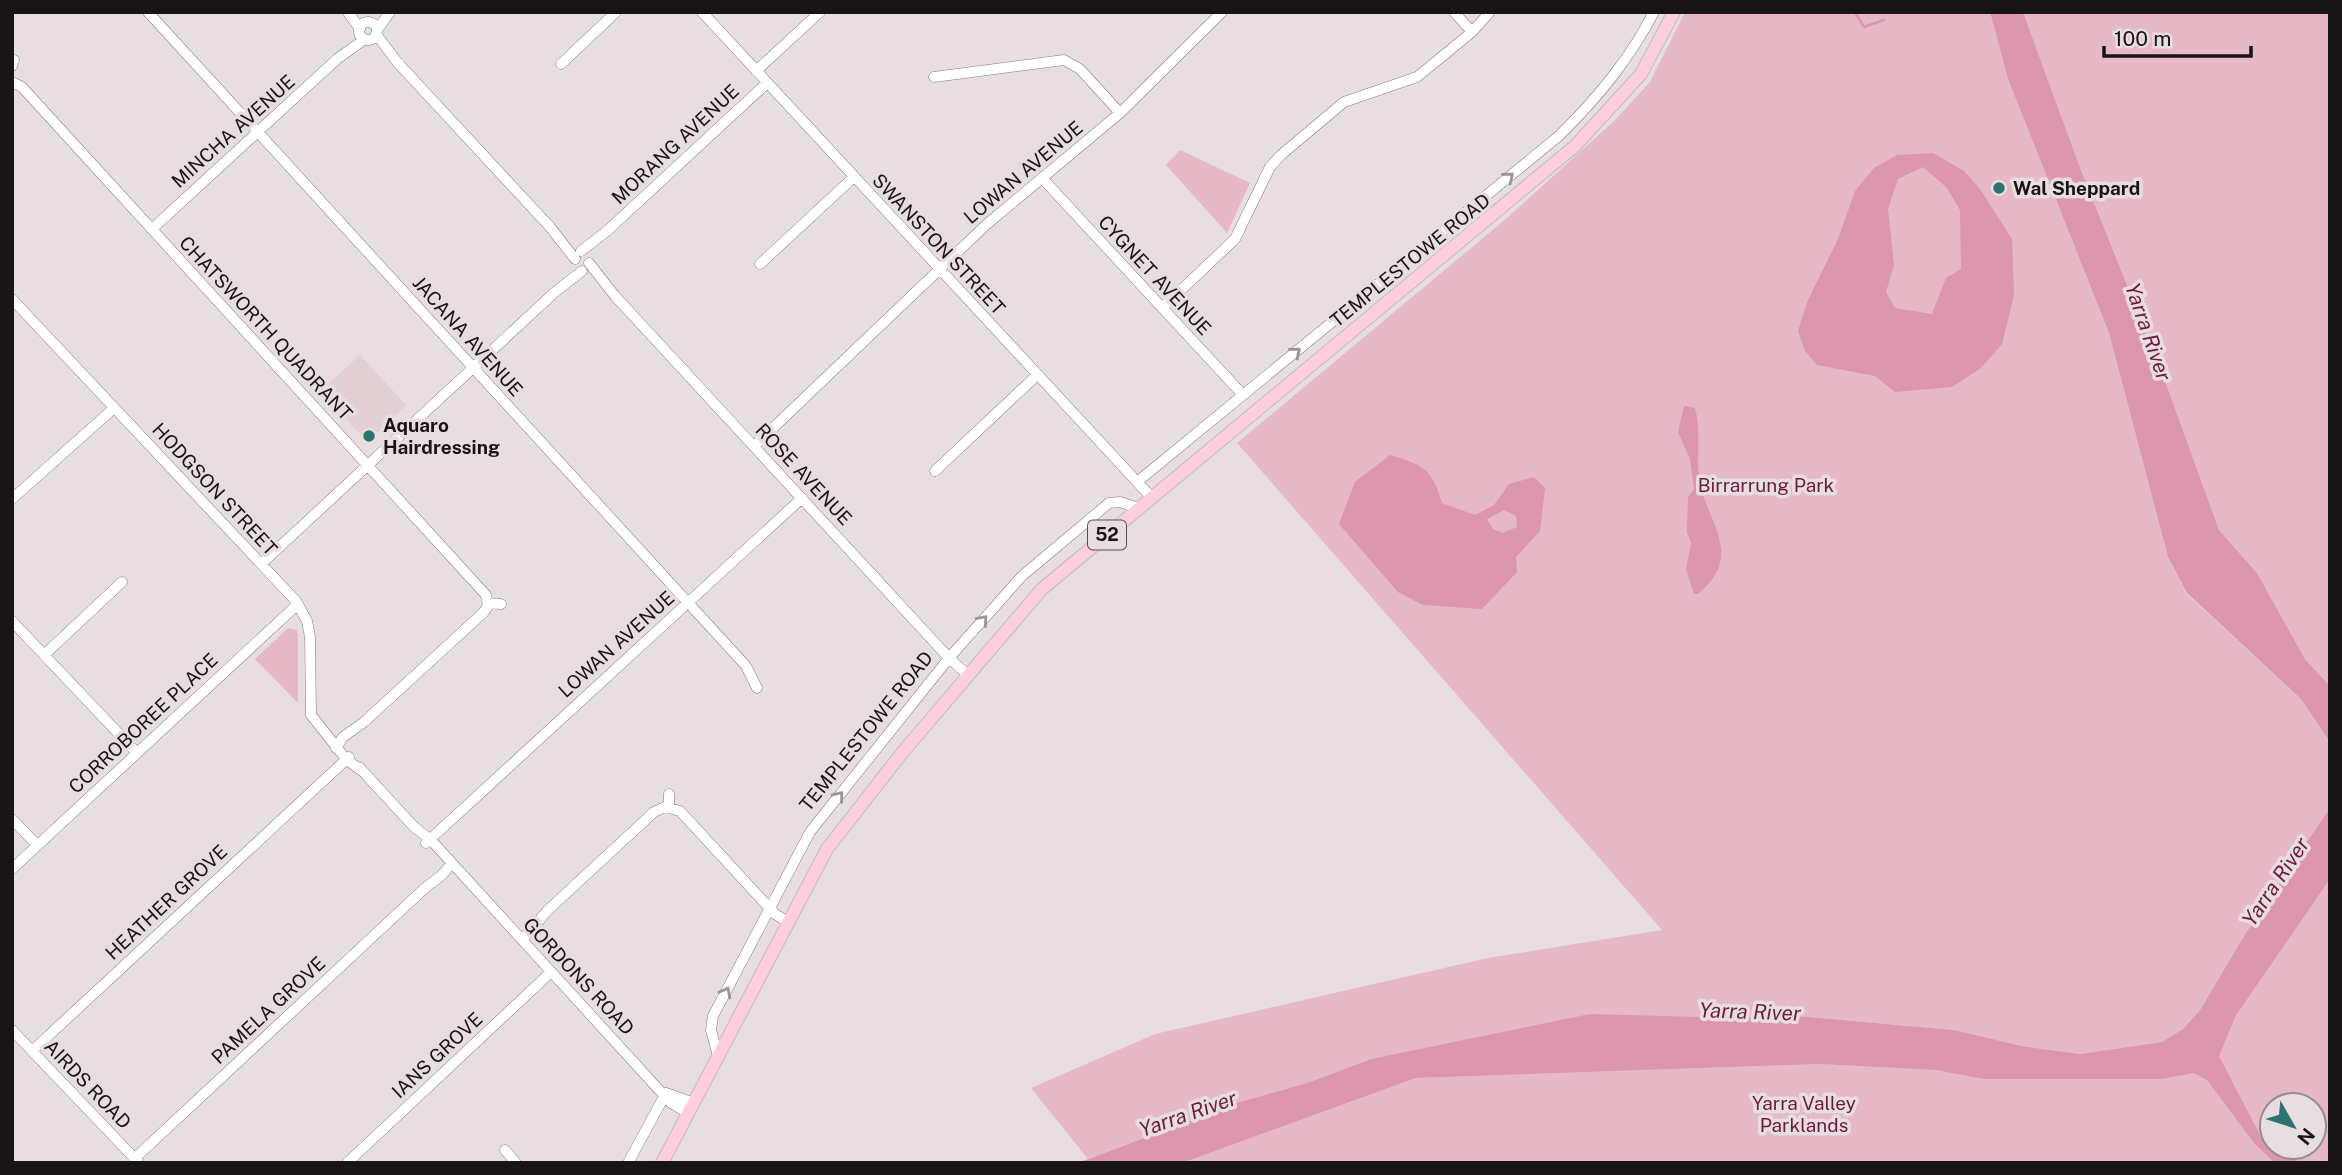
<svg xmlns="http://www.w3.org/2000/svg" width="2342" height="1175" font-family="'Public Sans',sans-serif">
<rect width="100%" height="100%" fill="#e8dee1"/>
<path fill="#e2d0d5" d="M360 355 406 405 367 442 321 391Z"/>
<path fill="#e7b8c6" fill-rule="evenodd" d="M1685 12H1990L2008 79 2109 333 2168 557 2187 594 2301 699 2330 742 2328 813 2244 936 2200 1010 2183 1029 2162 1042 2080 1054 2022 1046 1954 1030 1786 1015 1736 1018 1371 1059 1307 1083 1233 1104 1088 1159 1031 1088 1155 1034 1488 958 1662 930 1237 443 1507 218 1615 120 1650 82Z
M2023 12H2330V686L2305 659 2257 573 2219 530 2164 378 2079 165Z
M1180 150 1250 183 1227 233 1166 165Z
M288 628 297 630 298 635V703L255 659Z
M2330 879V1163H1182L1416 1078 1819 1064 1935 1070 1984 1079H2161L2235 1017ZM2272 1105H2314V1147H2272Z"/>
<path fill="#dc96ad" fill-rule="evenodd" d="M1990 12H2023L2079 165 2164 378 2219 530 2257 573 2305 659 2330 686V742L2301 699 2187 593 2168 557 2109 333 2008 79Z
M1933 153 1964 171 1980 189 2012 239 2014 295 2002 344 1981 368 1952 387 1895 392 1875 376 1817 365 1805 351 1798 331 1808 300 1838 239 1855 191 1874 168 1897 155ZM1923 167 1947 188 1960 210 1961 269 1946 278 1932 314 1895 308 1886 292 1894 265 1888 209 1898 179Z
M1684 406 1695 408C1703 438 1693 462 1703 495 1709 514 1723 536 1721 558 1719 573 1709 585 1698 594H1694L1686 569 1691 543 1687 533 1688 497 1694 489 1690 459 1678 432Z
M1390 455C1424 465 1432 469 1442 503L1475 515 1494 505 1509 484 1534 477 1545 488 1540 531 1516 557 1517 572 1482 609 1423 605 1398 592 1339 524 1355 482ZM1504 510 1516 516 1517 527 1503 533 1493 529 1487 519Z
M2330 808V879L2235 1017 2219 1056 2261 1137 2300 1163H2275L2254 1143 2207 1080 2194 1073 2161 1079H1984L1935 1070 1819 1064 1416 1078 1182 1163H1078L1233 1104 1307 1083 1371 1059 1590 1014 1736 1018 1786 1015 1954 1030 2022 1046 2080 1054 2162 1042 2183 1029 2200 1010 2244 936Z"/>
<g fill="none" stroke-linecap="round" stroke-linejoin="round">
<path stroke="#dc96ad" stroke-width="2.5" d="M1855 12 1864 27 1884 20"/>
<defs>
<path id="minor" d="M148 12 746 666 757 688
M348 12 360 29
M702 12 1152 498
M1454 12 1472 32
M359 31a9 9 0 1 1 18 0a9 9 0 1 1-18 0Z
M377 30 390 12
M376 34 398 63 550 227 575 259
M561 64 616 12
M12 66 14 60
M756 71 820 12
M934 77 1064 60 1080 69 1120 113
M12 82 22 87 486 595 488 606 483 613 364 722 343 737 336 748
M1042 178 1243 395
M152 229 337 59 365 39
M581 251 607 231 767 83
M589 263 615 296 949 658 968 675
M760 264 854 177
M12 299 296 601 307 621 310 637 311 715 346 759 362 771
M1162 308 1235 239 1270 167 1281 155 1344 102 1417 77 1472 32 1490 12
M754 446 987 224 1120 113 1222 12
M935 471 1037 375
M1137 482 1560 135C1598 97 1629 60 1654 12
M12 499 114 408
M261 564 555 292 582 271
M488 603 501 604
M12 621 137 753
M44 655 122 582
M359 767 415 828
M669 794V807
M12 819 37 845
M413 826 431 840 671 1103 688 1113
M426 843 802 498
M12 869 298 604
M522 940 548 910 654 812 665 807 680 811 775 914 788 922
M12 1030 138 1162
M32 1051 349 757
M718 1056 711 1030 713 1016 810 832 949 658 1022 576 1109 503 1120 502 1139 508
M666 1093 694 1103
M505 1150 516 1163
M134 1159 425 888 442 875 452 863
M347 1163 551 972
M628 1163 666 1093"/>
<path id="major" d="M662 1163 827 849 902 753 1042 589 1575 146 1641 74 1674 12"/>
</defs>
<use href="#minor" stroke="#837a7d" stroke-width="11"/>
<use href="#major" stroke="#bebdbd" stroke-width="14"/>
<use href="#minor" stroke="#fff" stroke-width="10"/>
<use href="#major" stroke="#fecedd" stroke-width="12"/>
</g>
<defs><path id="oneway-chevron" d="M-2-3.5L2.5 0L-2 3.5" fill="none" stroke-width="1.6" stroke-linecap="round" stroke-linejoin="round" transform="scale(1.75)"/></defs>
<g stroke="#979596">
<use href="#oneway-chevron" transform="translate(1509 177) rotate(-39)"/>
<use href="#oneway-chevron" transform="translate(1296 352) rotate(-39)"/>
<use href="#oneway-chevron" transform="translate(983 620) rotate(-49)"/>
<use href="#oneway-chevron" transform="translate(839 796) rotate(-51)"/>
<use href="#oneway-chevron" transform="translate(726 992) rotate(-62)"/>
</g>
<g fill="#2c746f" stroke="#e8dee1" stroke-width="2.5">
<circle cx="1999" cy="188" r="7"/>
<circle cx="369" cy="436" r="7"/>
</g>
<g text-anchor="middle" stroke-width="7" stroke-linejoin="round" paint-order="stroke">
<rect fill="#e8dee1" stroke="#565152" stroke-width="2" x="1088" y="520.5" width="38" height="29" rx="5"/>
<g font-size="18" font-weight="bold" fill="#181415">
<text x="1107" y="541">52</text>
</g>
<g font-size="19" fill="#181415" stroke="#e8dee1">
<text transform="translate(233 131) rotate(-42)" y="7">MINCHA AVENUE</text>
<text transform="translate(675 144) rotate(-43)" y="7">MORANG AVENUE</text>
<text transform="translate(1023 172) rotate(-40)" y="7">LOWAN AVENUE</text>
<text transform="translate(939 244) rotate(47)" y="7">SWANSTON STREET</text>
<text transform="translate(1410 260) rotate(-39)" y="7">TEMPLESTOWE ROAD</text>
<text transform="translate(1155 275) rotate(47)" y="7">CYGNET AVENUE</text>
<text transform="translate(266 328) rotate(47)" y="7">CHATSWORTH QUADRANT</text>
<text transform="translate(468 336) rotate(48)" y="7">JACANA AVENUE</text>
<text transform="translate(804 474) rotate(47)" y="7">ROSE AVENUE</text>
<text transform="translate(215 489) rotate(47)" y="7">HODGSON STREET</text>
<text transform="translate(616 644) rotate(-42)" y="7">LOWAN AVENUE</text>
<text transform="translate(143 723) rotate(-43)" y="7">CORROBOREE PLACE</text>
<text transform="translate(866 731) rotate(-51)" y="7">TEMPLESTOWE ROAD</text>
<text transform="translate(166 902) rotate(-43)" y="7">HEATHER GROVE</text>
<text transform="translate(579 976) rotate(47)" y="7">GORDONS ROAD</text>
<text transform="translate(268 1010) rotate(-43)" y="7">PAMELA GROVE</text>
<text transform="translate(437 1055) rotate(-43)" y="7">IANS GROVE</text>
<text transform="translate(88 1084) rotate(46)" y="7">AIRDS ROAD</text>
</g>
<g font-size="19" font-weight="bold" fill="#181415" stroke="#e8dee1" text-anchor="start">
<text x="2013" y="195">Wal Sheppard</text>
<text x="383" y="432">Aquaro<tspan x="383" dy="22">Hairdressing</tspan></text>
</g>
<g font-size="19" fill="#6a1a3c" stroke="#e8dee1">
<text x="1766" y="492">Birrarrung Park</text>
<text x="1804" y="1110">Yarra Valley<tspan x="1804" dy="22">Parklands</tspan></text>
</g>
<g font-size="21" font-style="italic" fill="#6c1b3e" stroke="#e8dee1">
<text transform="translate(2148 332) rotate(71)" y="7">Yarra River</text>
<text transform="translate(2276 882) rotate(-56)" y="7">Yarra River</text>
<text transform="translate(1750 1012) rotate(2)" y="7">Yarra River</text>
<text transform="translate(1188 1114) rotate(-19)" y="7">Yarra River</text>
</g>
</g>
<rect width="2342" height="1175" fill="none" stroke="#181415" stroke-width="28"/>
<g transform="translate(2293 1126) rotate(129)"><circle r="33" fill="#e8dee1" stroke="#958d8f" stroke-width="2"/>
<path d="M0-5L12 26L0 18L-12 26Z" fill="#2c746f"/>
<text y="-10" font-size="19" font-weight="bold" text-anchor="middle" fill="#181415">N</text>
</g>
<path d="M2104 46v10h147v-10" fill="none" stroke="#181415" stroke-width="3.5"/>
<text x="2114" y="46" font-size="21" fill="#181415" stroke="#e8dee1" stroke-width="5" paint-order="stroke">100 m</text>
</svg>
